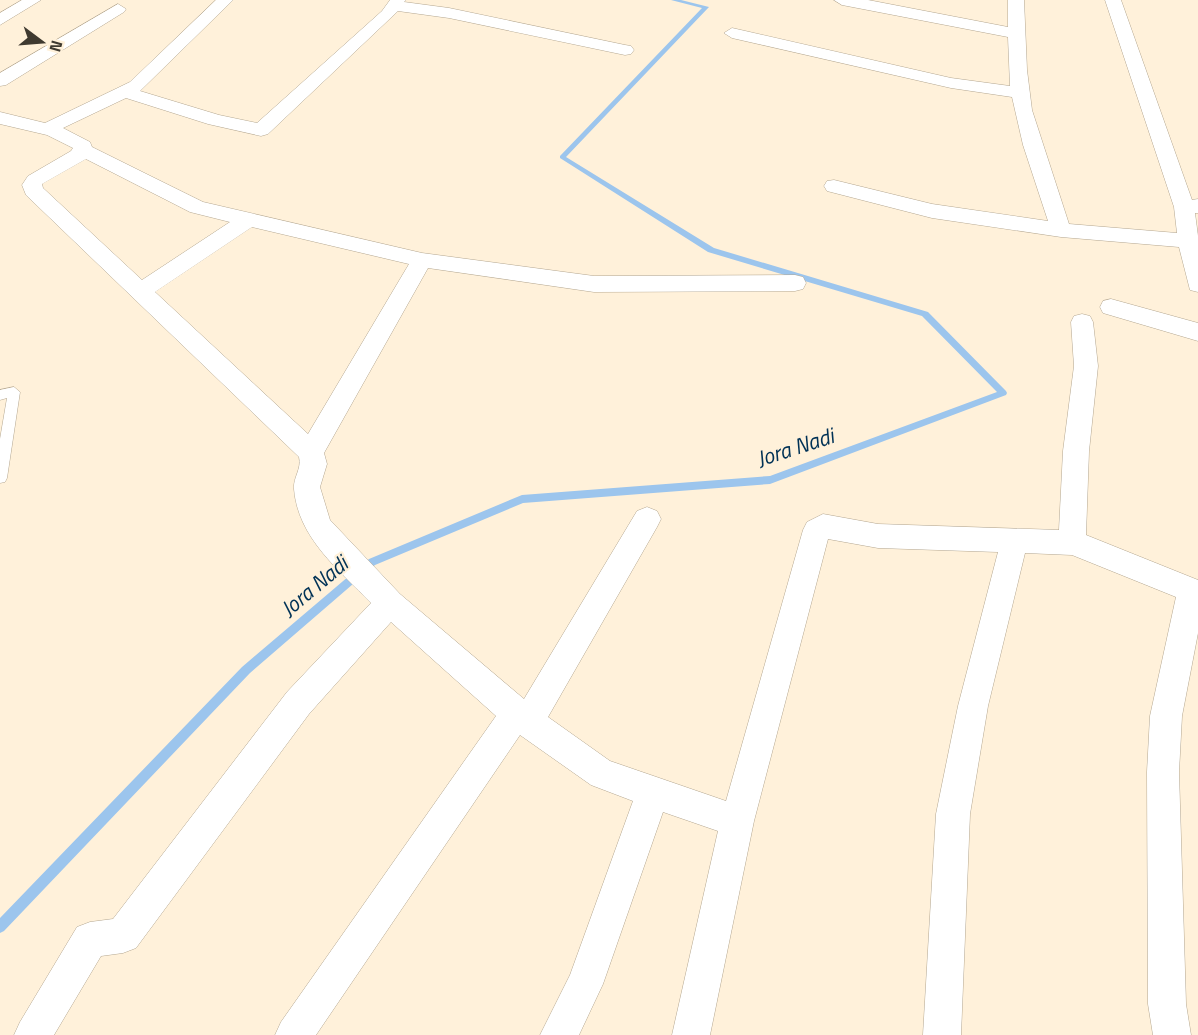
<svg xmlns="http://www.w3.org/2000/svg" width="1198" height="1035" font-family="'Titillium Web',sans-serif">
<rect width="100%" height="100%" fill="#fff1da"/>
<g fill="none" stroke-linecap="round" stroke-linejoin="round">
<path fill="#9cc5ed" fill-rule="evenodd" d="M671 0H681L709 7 566 157 714 248 928 312 1006 391 1007 393 1006 395 770 484 523 503 375 565 250 673 4 931 0 933V918L242 667 369 559 522 495 770 476 997 392 922 316 708 252 560 158V156L702 8Z"/>
<defs>
<path id="lane" d="M14 387 20 392 7 478 5 482 0 483V439L7 398 0 400V390Z"/>
<path id="street" d="M22 0H41L0 25V13Z
M216 0H233L140 91 219 115 257 123 382 11 390 0H406L404 2 449 8 625 45 631 46 634 50 631 54 625 55 449 18 398 11 268 134 261 136 208 124 126 98 63 128 90 142 92 147 203 202 422 253 594 276 795 275 803 277 806 283 803 289 795 291 594 292 428 268 324 453 327 464 320 487 330 520 400 594 524 699 637 511 647 507 657 511 661 519 657 527 548 717 610 761 726 801 803 530 807 522 823 514 878 524 1059 530 1063 451 1074 366 1071 322 1074 316 1082 314 1090 316 1093 322 1098 366 1089 451 1086 535 1198 580V633L1182 716 1179 772 1186 1004 1191 1035H1153L1148 1004 1147 772 1150 716 1176 597 1072 555 1025 553 988 706 970 814 961 1035H923L936 814 958 706 998 552 878 548 828 539 754 821 710 1035H672L718 831 663 812 603 984 579 1035H540L570 975 633 801 591 785 520 735 316 1035H275L281 1022 496 716 391 622 309 714 136 948 123 953 101 956 54 1035H14L20 1022 77 927 90 922 113 919 287 692 371 603C339 570 298 538 294 489 293 477 302 469 299 457L26 195 22 185 28 176 71 151 73 148 47 135 0 124V112L45 123 130 82ZM86 159 190 212 230 222 142 280 43 188 42 184ZM252 227 409 264 308 434 155 292Z
M834 0H868L1008 27V0H1024L1027 70 1032 110 1069 224 1177 233 1174 207 1105 0H1121L1192 200 1198 199V213H1195L1198 236V292L1190 290 1179 247 1061 237 932 218 827 191 824 186 827 181 834 180 932 204 1048 221 1023 145 1012 97 951 88 732 38 724 33 732 28 951 78 1010 86 1008 37 842 5Z
M118 4 126 9 124 12 6 85 0 86V73Z
M1111 299 1198 323V341L1103 313 1100 307 1103 301Z"/>
</defs>
<use href="#lane" stroke="#b4a791" stroke-width="1"/>
<use href="#street" stroke="#b4a791" stroke-width="1"/>
<use href="#lane" fill="#fff" fill-rule="evenodd"/>
<use href="#street" fill="#fff" fill-rule="evenodd"/>
</g>
<g text-anchor="middle" stroke-width="4.5" stroke-linejoin="round" paint-order="stroke">
<g font-size="22" font-style="italic" fill="#013256" stroke="#fff1da">
<text transform="translate(795 447) rotate(-18)" y="8">Jora Nadi</text>
<text transform="translate(314 586) rotate(-40)" y="8">Jora Nadi</text>
</g>
</g>
<g transform="translate(42 42) rotate(106)" stroke="#fff1da" stroke-width="4.5" paint-order="stroke">
<path d="M0-4.5L10 22L0 15L-10 22Z" fill="#3f3a30"/>
<text y="-9" font-size="16" font-weight="bold" text-anchor="middle" fill="#3f3a30">N</text>
</g>
</svg>
